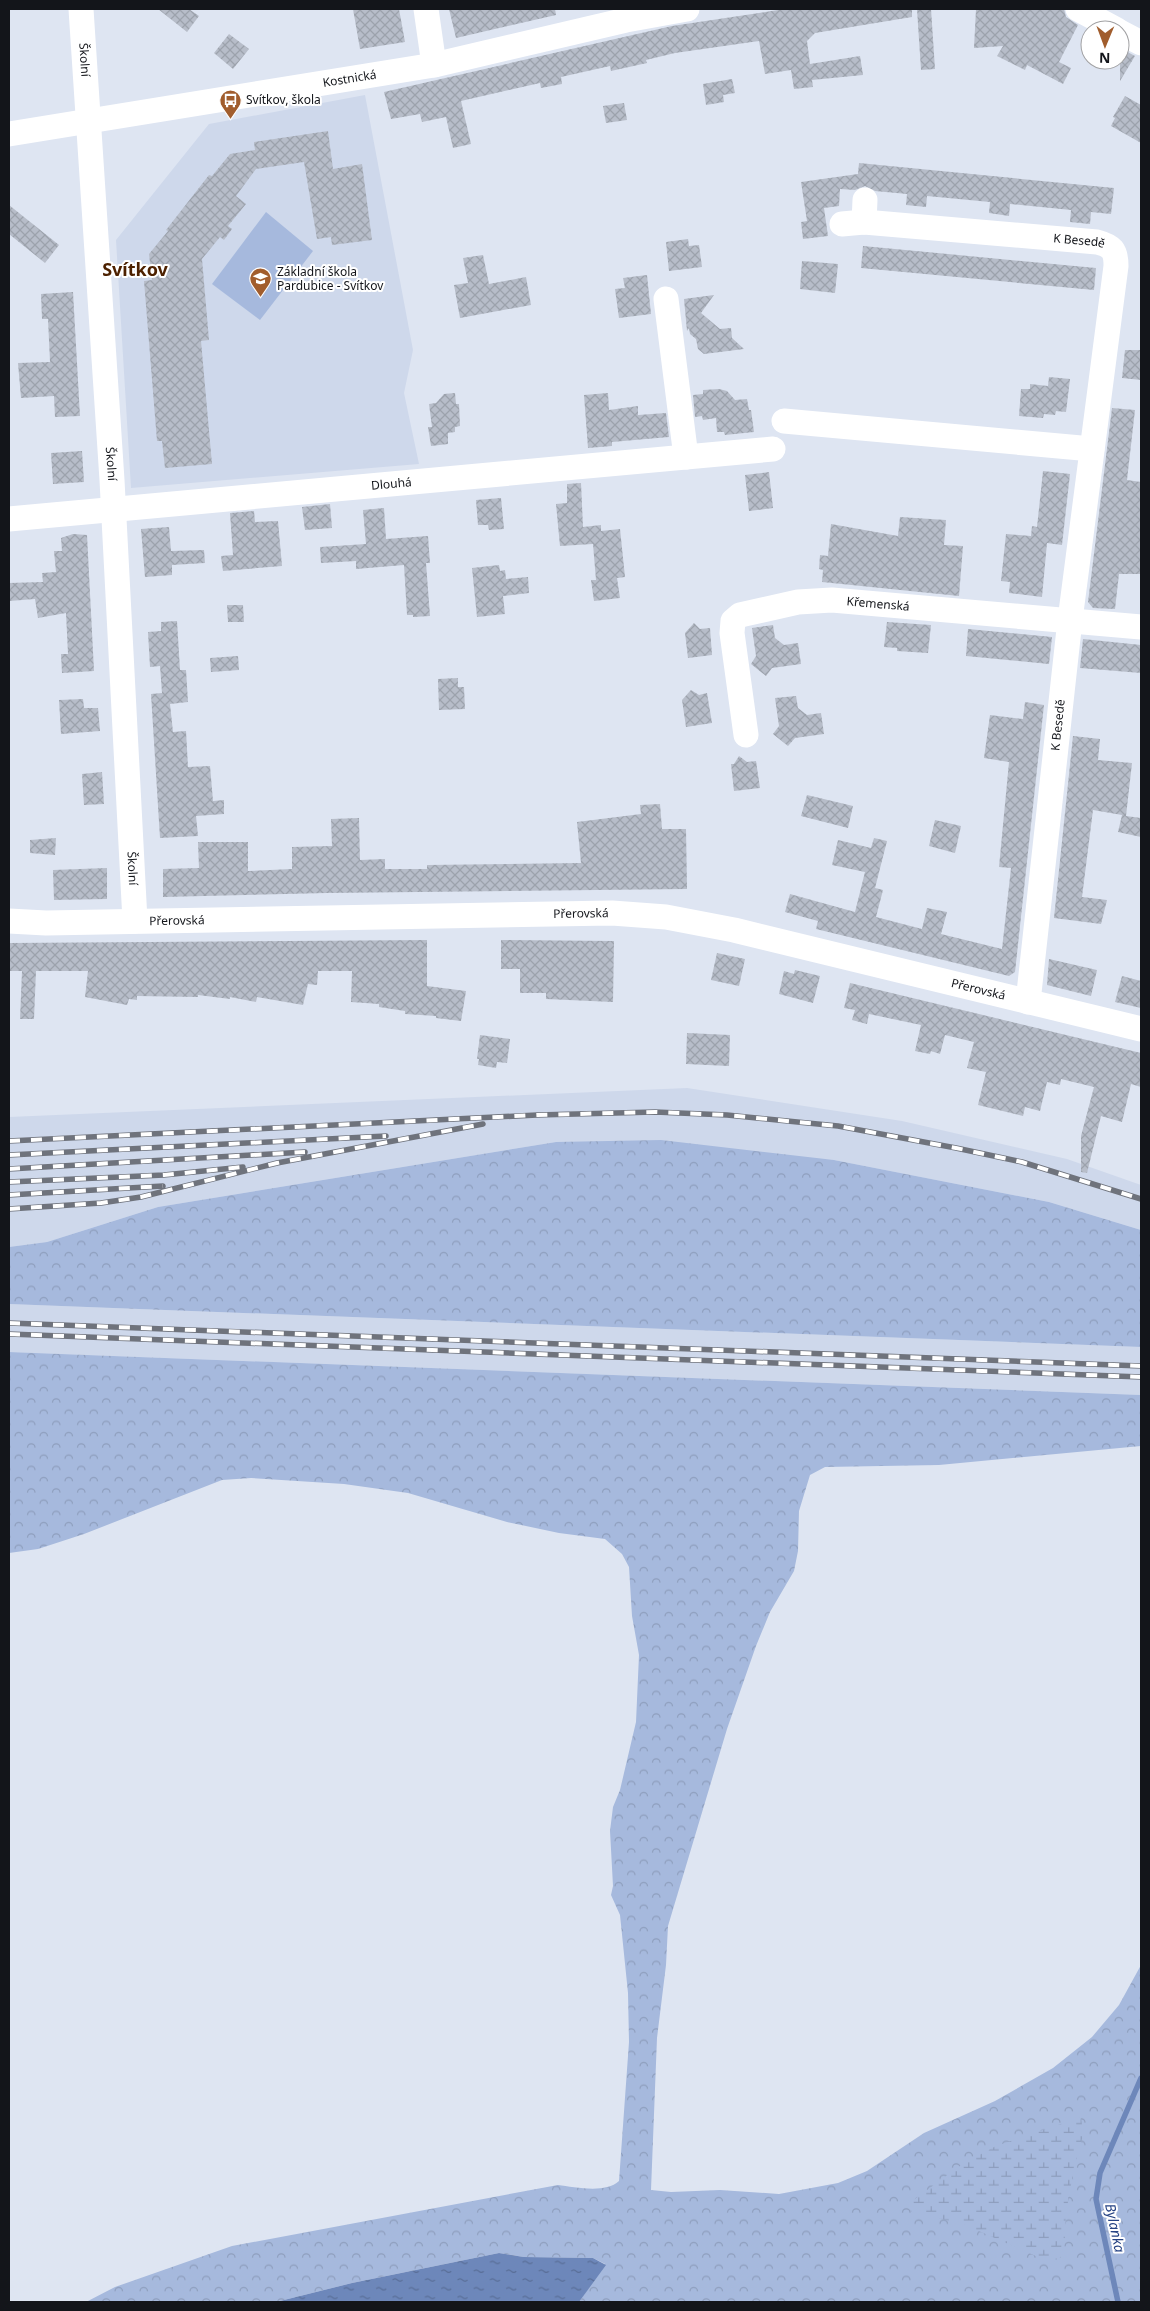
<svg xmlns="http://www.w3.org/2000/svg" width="1150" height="2311" font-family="'Noto Sans',sans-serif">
<defs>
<pattern id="forest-crowns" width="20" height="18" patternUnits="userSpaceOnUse" patternTransform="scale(1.25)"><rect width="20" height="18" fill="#a6b9dd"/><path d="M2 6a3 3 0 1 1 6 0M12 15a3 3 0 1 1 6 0" fill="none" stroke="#8e9ebd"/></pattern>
<pattern id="wetland-marsh" width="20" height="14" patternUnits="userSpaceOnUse" patternTransform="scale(1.25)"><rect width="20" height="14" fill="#a6b9dd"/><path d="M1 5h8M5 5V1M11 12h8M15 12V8" fill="none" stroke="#8e9ebd"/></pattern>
<pattern id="water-ripples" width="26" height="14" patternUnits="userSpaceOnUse" patternTransform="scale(1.25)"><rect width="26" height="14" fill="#6d87ba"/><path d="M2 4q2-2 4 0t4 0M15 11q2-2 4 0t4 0" fill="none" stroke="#586d96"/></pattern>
<pattern id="building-cross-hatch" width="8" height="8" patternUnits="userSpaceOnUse" patternTransform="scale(1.25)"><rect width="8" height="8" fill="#b7bdc9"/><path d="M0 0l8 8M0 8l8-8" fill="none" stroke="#9ca2ac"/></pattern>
</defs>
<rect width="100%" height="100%" fill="#dee5f2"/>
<path fill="#ced8eb" d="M365 95 413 350 404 393 419 464 131 488 116 240 209 124Z
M687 1088 902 1121 1067 1159 1141 1185V1230L1049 1202 834 1160 556 1142 158 1207 47 1242 9 1247V1117Z
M9 1304 1141 1347V1395L9 1352Z"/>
<path fill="#a6b9dd" d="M266 212 313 251 260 320 212 284Z"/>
<path fill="url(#forest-crowns)" d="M661 1140 834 1160 1049 1202 1141 1230V1347L9 1304V1247L47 1242 158 1207 556 1142Z
M9 1352 1141 1395V1446L939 1465 825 1467 810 1475 799 1511 798 1551 794 1571 770 1612 756 1646 727 1729 668 1926 666 1965 657 2038 651 2190 671 2192 720 2190 779 2194 838 2183 867 2171 924 2133 995 2101 1053 2068 1092 2037 1119 2005 1141 1965V2302H579L605 2264 593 2258 524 2257 499 2253 352 2283 276 2302H86L115 2287 232 2246 558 2185C575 2187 605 2194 619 2181L629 2042 628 1993 620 1915 611 1895 613 1886 610 1831 613 1807 620 1790 636 1722 639 1655 632 1616 629 1567 622 1554 605 1539 559 1533 507 1522 408 1493 344 1484 251 1478 222 1480 84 1534 38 1549 9 1553Z"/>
<path fill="url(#wetland-marsh)" d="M1081 2117 1083 2135 1074 2168 1066 2213 1064 2252 1059 2259 1047 2261 963 2224 911 2212 908 2204 964 2163 996 2146Z"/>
<path fill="url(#water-ripples)" d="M499 2253 524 2257 593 2258 606 2265 579 2302H276L352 2283Z"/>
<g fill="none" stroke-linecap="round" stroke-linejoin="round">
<path stroke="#6d87ba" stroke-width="5.5" d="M1118 2302 1096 2199 1100 2173 1141 2078"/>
</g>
<path fill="url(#building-cross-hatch)" d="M158 9H189L199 16 187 32Z
M353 9H399L405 42 360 49Z
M449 9H555L556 15 456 38Z
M785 9H912V17L815 33 807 41 810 64 860 56 863 75 812 80 813 87 794 89 791 70 765 74 759 41 675 53 646 60 647 63 611 71 610 66 561 77 562 84 541 88 540 83 461 101 471 144 453 148 446 117 422 122 420 114 391 119 384 92 672 26Z
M917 9H931L935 69 921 70Z
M976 9H1064L1066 17 1078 25 1059 62 1071 68 1063 84 1027 65 1025 70 997 56 1003 46 974 48Z
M229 34 249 49 233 69 214 53Z
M1120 48 1135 56 1120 81Z
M732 79 735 93 723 95 724 102 706 105 703 84Z
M1125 96 1141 105V143L1111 126 1115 118 1113 117Z
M624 103 627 120 606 123 603 106Z
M328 131 333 169 362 164 372 240 332 245 331 237 317 239 304 162 256 169 236 196 246 204 228 226 232 229 224 240 220 237 202 259 209 340 201 341 212 464 165 468 162 441H157L144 281 152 280 149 254 168 231 166 230 209 175 212 176 230 154 255 150 254 142Z
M859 163 1114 188 1111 214 1091 212 1090 224 1070 222 1071 210 1010 204 1009 216 989 213 990 202 927 196 926 207 906 205 907 194 875 191 865 186 855 190 840 189 839 206 824 208 828 236 803 239 801 222 807 221 801 182 858 174Z
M9 205 59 245 45 263 9 234Z
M688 239 689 246 699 245 702 267 669 271 666 242Z
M863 246 1096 268 1094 290 861 268Z
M483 255 489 284 526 277 531 305 460 318 454 285 468 283 463 258Z
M802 261 838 264 835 293 800 289Z
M647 275 651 314 619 318 615 289 625 288 623 278Z
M73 292 80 416 55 417 54 396 21 398 18 363 50 362 48 319H42L41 294Z
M714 295 701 313 720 329 731 328 732 338 744 349 704 354 698 349 696 339 690 334 689 328 687 331 684 299Z
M1125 350H1141V380L1122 378Z
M1049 377 1070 379 1066 412 1056 411 1055 415 1044 414 1043 418 1019 416 1021 389H1030V384L1048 386Z
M719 389 727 391 735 400 747 399 749 410H751L754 432 725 435 724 432H717L716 418 703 420 702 416 695 417 693 395 703 394V390Z
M455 393 456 404H459L460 426 455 427V432L448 433V444L431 446 428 427H432L429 404 436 403 444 394Z
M608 393 609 410 638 406V415L666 413 669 437 612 442V446L588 448 584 395Z
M1112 408 1135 410 1127 480 1141 482V574H1119L1115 609 1093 608 1088 602Z
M82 451 84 482 53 484 51 453Z
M1043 471 1070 474 1062 545 1047 543 1042 597 1009 593 1010 582 1001 581 1006 534 1031 536 1032 526 1037 527Z
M769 472 773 508 749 511 745 475Z
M581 483 583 527 601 525V531L620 529 625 577 617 578 620 598 594 601 591 580H596L593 544 560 546 556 504 567 503V484Z
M501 498 504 529 489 530 488 525H478L476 500Z
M330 504 332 528 305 530 302 507Z
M384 508 386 539 428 536 430 563H426L430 616 413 617V615H407L404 565 356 569V561L321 563 320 547 366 544 363 510Z
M254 511 255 522 278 521 282 566 223 571 221 556 233 555 230 513Z
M900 517 946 520 944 545 963 546 959 596 822 582 823 570 819 569 820 555 828 556 831 524 898 536Z
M169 527 171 551 204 550 205 563 172 565V575L145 577 141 529Z
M73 534 87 535 94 671 62 673 61 654H68L66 613 38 618 35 599 9 601V583L43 582 42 573 56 572 54 551H62L61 538Z
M499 565 500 571 505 570 506 579 528 577 529 593 503 596 505 614 477 617 472 568Z
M227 605H243L244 622H228Z
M177 621 180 670H186L188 702 170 704 173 732 186 731 188 767 210 766 213 801 224 800V814L196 816 198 836 160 838 151 694 162 693 160 666 150 667 148 632 161 631V622Z
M887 622 931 625 928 653 897 651V648L884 647Z
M694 623 700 629 710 628 712 655 688 658 685 633Z
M773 625 775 638 784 645 798 643 801 664 772 668 766 676 751 664 756 656 752 628Z
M968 629 1052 637 1049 664 966 656Z
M1083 639 1141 645V673L1080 668Z
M238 656 239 670 211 672 210 658Z
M458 678V687H464L465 709 439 710 438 679Z
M691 690 699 695 707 693 712 723 686 727 682 700Z
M796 696 798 708 807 715 821 713 824 734 795 738 788 746 773 734 779 726 775 698Z
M83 699 84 708H98L100 731 61 734 59 700Z
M1025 702 1044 705 1015 972 1009 976 816 929 818 921 785 912 790 894 855 912 865 872 832 865 838 840 871 848 874 838 887 841 875 888 883 890 876 917 922 929 927 908 947 912 941 934 1002 949 1011 868 999 867 1009 762 984 758 990 715 1023 719Z
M1073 736 1100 739 1098 760 1132 763 1126 816 1141 818V837L1118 832 1122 815 1093 810 1082 897 1107 900 1101 924 1054 918Z
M739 756 747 762 756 761 760 788 734 791 731 764H734Z
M102 772 104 804 84 805 82 774Z
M807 795 853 806 848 828 801 816Z
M660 804 662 829H686L687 889 327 893 163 897V869L199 868 198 842H248V871L292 869V847L332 846 331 819 359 818 360 860 385 859V869H427V865L581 863 577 822 641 814 640 805Z
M935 820 961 826 955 853 929 846Z
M56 838 55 855 30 853V840Z
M107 868V899L54 900 53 870Z
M427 940V986L466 991 461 1021 436 1018V1016L405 1014V1011L379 1007V1004L351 1002 352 971H318L317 985 308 984 303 1005 257 997 256 1002 230 997V999L198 995V997L137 996V1000L129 999 127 1005 85 997 88 971H36L34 1019H20L22 971H9V943Z
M501 940 614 941 613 1002 546 999V993H520V969H501Z
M717 953 745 959 739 986 711 980Z
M1049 959 1097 970 1091 996 1047 985Z
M795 970 820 976 813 1003 779 994 784 971 794 974Z
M1122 976 1141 981V1008L1115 1002Z
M850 983 1141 1053V1087L1131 1084 1122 1122 1101 1116 1087 1173 1081 1172V1136L1094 1087 1061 1079 1060 1085 1047 1082 1040 1111 1025 1107 1023 1116 978 1105 986 1072 967 1068 974 1042 945 1035 940 1054 931 1051 930 1054 915 1051 921 1025 869 1014 867 1024 852 1020 855 1010 844 1008Z
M687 1033 730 1035 729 1066 686 1064Z
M480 1035 510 1039 507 1063 497 1062 496 1068 478 1065 479 1059H477Z"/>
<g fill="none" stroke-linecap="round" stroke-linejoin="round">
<g stroke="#fff" stroke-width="25">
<path id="s1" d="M81 9 112 480 135 921"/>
<path d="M426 9 434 65"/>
<path d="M1078 9 1117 30"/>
<path d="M1120 32 1141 43"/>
<path id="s2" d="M9 134 434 65 626 20 687 9"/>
<path d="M864 222 865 200"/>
<path id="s3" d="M842 224 864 222 1097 242C1112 246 1116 250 1116 266L1070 620 1028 1002"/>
<path d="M666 299 686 457"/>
<path d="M784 421 1092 449"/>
<path id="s4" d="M9 519 773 449"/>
<path id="s5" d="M746 735 732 633 733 621 740 615 798 602 832 600 1141 627"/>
<path id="s6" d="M9 921 46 923 612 913 666 917 734 930 1141 1029"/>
</g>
<defs>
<path id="rail" d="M9 1141 537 1115 655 1112 727 1115 838 1126 956 1148 1022 1162 1141 1199
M9 1155 386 1136
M9 1169 305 1152
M9 1182 164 1175 243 1167
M9 1195 163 1186
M9 1209 101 1203 141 1197 277 1163 483 1124
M9 1323 1141 1366
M9 1334 1141 1377"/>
</defs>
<use href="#rail" stroke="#6f737c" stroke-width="5.5"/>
<use href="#rail" stroke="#fff" stroke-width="4" stroke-dasharray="11" stroke-linecap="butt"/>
</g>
<defs>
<symbol id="bus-pin" viewBox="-11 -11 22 30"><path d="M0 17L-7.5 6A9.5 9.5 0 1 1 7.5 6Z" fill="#a15d2d" stroke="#fff"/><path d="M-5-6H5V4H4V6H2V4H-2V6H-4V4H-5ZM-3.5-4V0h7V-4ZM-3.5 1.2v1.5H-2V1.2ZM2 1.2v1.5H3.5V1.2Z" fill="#fff"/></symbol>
<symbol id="school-pin" viewBox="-11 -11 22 30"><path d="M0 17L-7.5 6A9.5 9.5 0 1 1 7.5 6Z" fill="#a15d2d" stroke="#fff"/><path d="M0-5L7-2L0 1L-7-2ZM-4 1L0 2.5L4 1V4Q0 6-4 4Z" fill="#fff"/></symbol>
</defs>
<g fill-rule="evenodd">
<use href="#bus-pin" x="218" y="88" width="25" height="34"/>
<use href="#school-pin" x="248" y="266" width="25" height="34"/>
</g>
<g text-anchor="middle" stroke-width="4" stroke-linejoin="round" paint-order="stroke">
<g font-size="12" fill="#13151a" stroke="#fff">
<text dy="4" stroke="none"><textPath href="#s1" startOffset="51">Školní</textPath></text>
<text dy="4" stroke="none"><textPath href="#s2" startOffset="345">Kostnická</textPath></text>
<text dy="4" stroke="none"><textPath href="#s3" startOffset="238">K Besedě</textPath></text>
<text dy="4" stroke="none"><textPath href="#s1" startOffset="456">Školní</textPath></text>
<text dy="4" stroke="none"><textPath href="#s4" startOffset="384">Dlouhá</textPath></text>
<text dy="4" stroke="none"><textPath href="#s5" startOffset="264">Křemenská</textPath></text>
<text transform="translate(1058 725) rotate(-84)" y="4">K Besedě</text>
<text dy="4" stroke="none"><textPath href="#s1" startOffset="861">Školní</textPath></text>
<text dy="4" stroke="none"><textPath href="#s6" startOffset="572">Přerovská</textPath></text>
<text dy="4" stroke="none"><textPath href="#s6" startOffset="168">Přerovská</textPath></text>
<text dy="4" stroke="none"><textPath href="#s6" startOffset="978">Přerovská</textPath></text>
</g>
<g font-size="12" fill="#13151a" stroke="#fff" text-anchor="start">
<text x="246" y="104">Svítkov, škola</text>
<text x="277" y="276">Základní škola<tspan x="277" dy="14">Pardubice - Svítkov</tspan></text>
</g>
<g font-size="14" font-style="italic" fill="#264384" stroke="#fff">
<text transform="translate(1115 2228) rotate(78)" y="5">Bylanka</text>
</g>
<g font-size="18" font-weight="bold" fill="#4d2100" stroke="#fff">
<text x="135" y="276">Svítkov</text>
</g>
</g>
<rect width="1150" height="2311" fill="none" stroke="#13151a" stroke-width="20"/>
<g transform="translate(1105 45) rotate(181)"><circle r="24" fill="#ffffff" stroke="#a1a1a3"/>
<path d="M0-4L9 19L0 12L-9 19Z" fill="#a15d2d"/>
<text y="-8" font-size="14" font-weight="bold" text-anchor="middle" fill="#13151a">N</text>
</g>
</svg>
